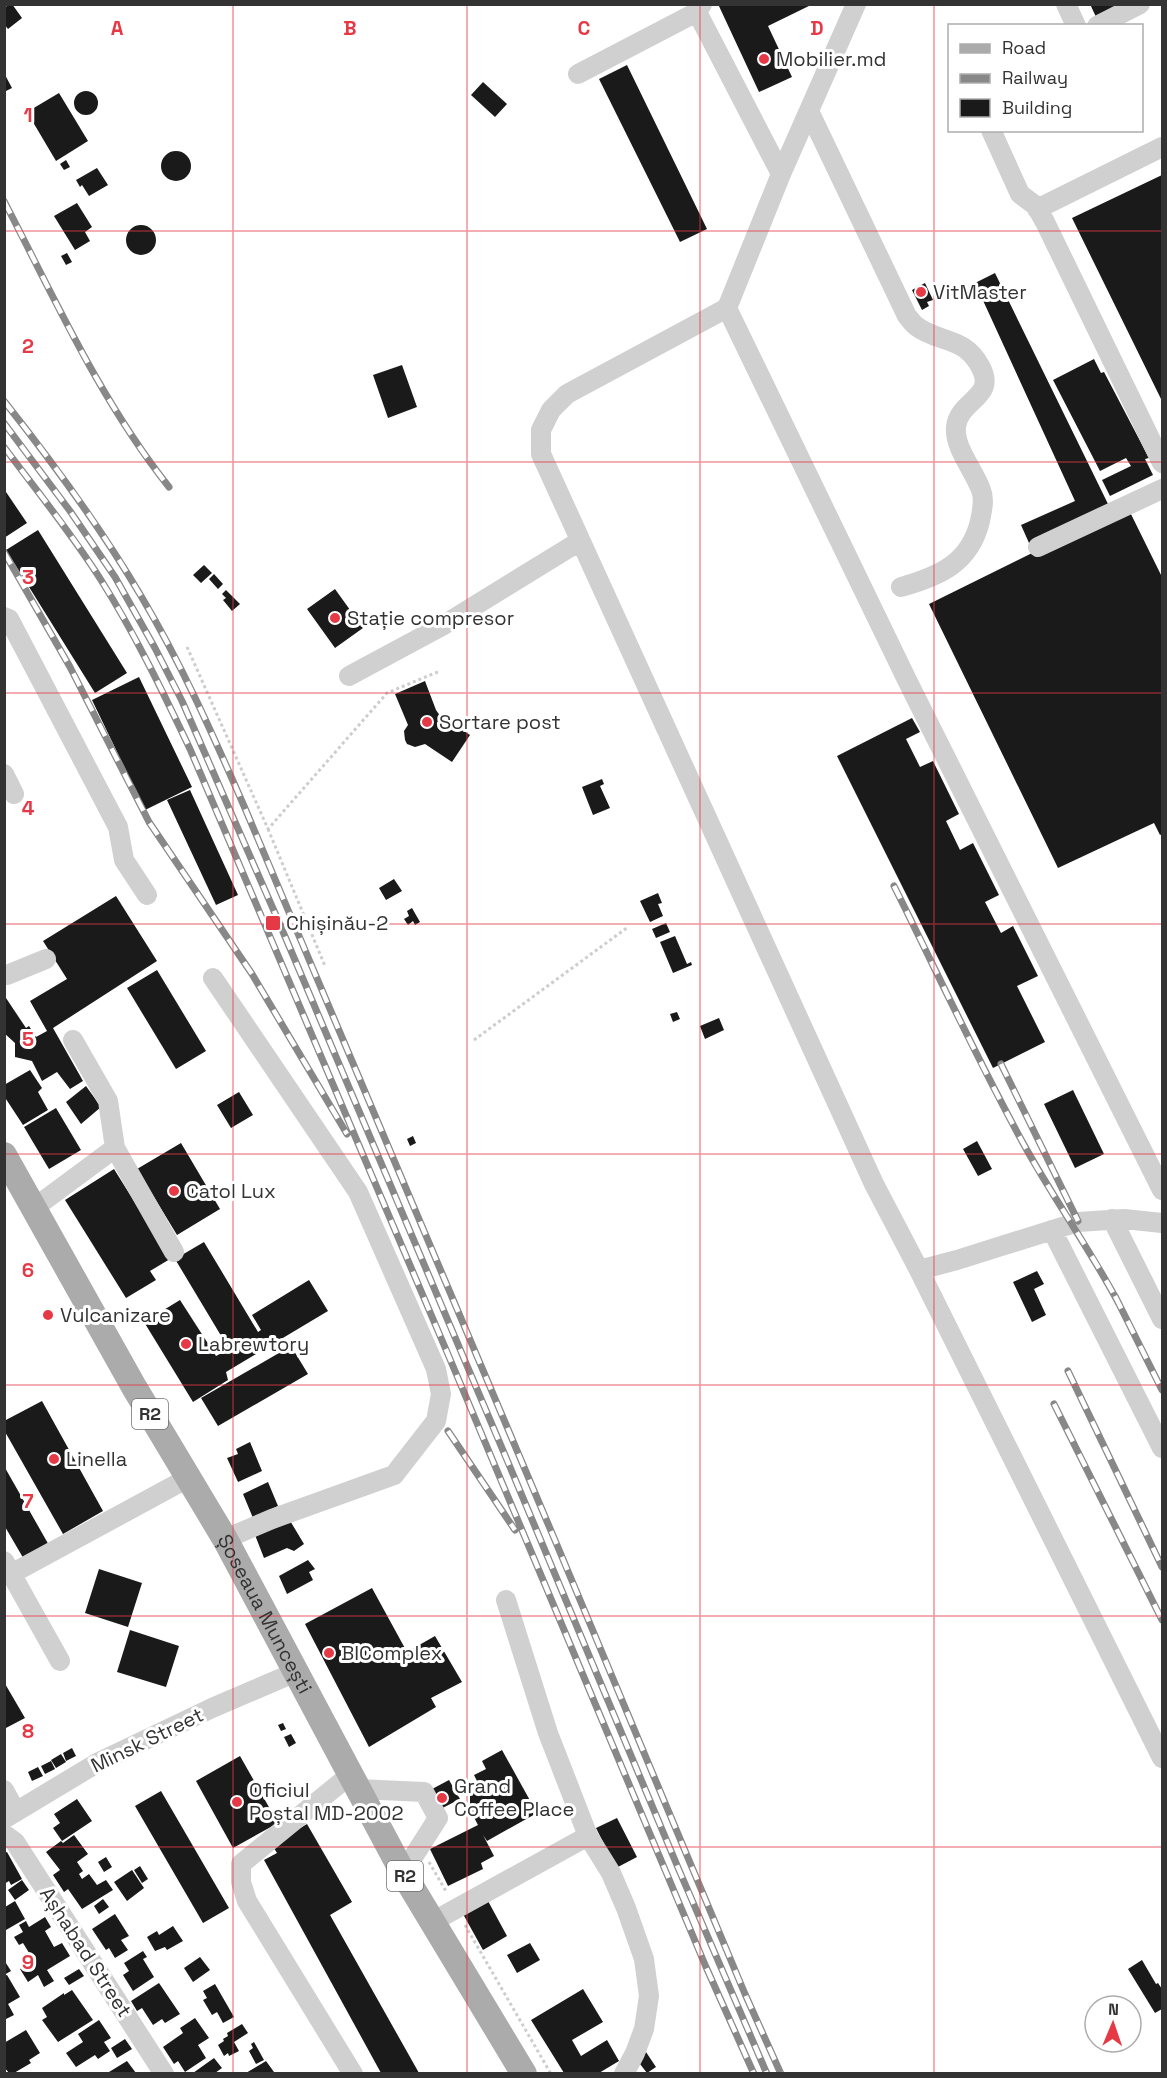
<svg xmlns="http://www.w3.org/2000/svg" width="1167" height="2078" font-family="'Space Grotesk',sans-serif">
<rect width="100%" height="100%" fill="#fff"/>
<path fill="#1a1a1a" d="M10 4H12L22 18 8 29 4 24V8Z
M718 4H813L768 26 792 77 759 92Z
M1090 4H1119L1096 17Z
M627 65 707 229 680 242 599 79Z
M4 73 12 88 4 92Z
M483 82 507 104 495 117 471 95Z
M74 103a12 12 0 1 1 24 0a12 12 0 1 1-24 0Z
M59 93 88 141 56 161 27 112Z
M161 166a15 15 0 1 1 30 0a15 15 0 1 1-30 0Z
M66 160 70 167 64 170 60 164Z
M97 168 108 185 89 196 82 185 80 187 76 180Z
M1162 175V401L1072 218Z
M77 203 92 227 85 232 90 241 75 250 54 216Z
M126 240a15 15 0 1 1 30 0a15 15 0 1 1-30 0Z
M67 253 72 262 66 265 61 256Z
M995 273 1109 506 1029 543 1021 525 1075 501 975 283Z
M925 283 933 300 927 302 929 306 922 310 912 290Z
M1094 359 1101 373 1104 372 1149 458 1145 459 1153 475 1110 496 1102 480 1131 466 1126 458 1100 471 1053 380Z
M402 365 417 407 388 418 373 375Z
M4 489 27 523 4 538Z
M1127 506 1162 577V834L1160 835 1154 823 1058 868 929 604Z
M38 530 127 673 95 693 6 550Z
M204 565 212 573 201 583 193 575Z
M214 574 223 584 218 589 209 579Z
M335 589 363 628 335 648 307 609Z
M226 590 240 604 232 611 223 600 226 598 222 594Z
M139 677 192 787 145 810 92 700Z
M425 681 436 710 443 720 459 731 461 729 470 735 452 762 425 744 415 747 407 744 405 740 404 731 408 725 395 694Z
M912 718 920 732 906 739 920 767 933 761 959 814 946 821 960 850 973 843 999 895 985 902 1001 933 1013 926 1038 976 1017 986 1045 1042 993 1068 837 756Z
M602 779 604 784 600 786 610 808 593 815 582 787Z
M190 790 238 895 216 905 167 800Z
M394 879 402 891 386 900 379 888Z
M658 893 662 903 658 904 663 916 650 922 640 901Z
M116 896 157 961 53 1028 83 1081 70 1089 57 1072 42 1081 32 1061 15 1057V1043L4 1033V995L26 1028 29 1026 36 1037 47 1031 30 1001 67 979 43 941Z
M412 908 420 922 415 925 413 921 408 925 404 919 409 916 407 911Z
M666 923 670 932 656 938 652 929Z
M675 936 687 964 691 962 692 965 673 973 660 942Z
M157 970 206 1051 176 1069 127 988Z
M677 1012 680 1019 673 1022 670 1014Z
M719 1018 724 1030 705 1039 700 1026Z
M30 1070 42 1088 38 1092 48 1110 23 1125 4 1096V1085Z
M86 1086 101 1107 81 1124 66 1102Z
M1073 1090 1104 1154 1075 1168 1044 1104Z
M239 1092 253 1115 231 1128 217 1105Z
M56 1108 81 1150 49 1169 24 1127Z
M413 1136 416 1143 410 1146 407 1139Z
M977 1141 992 1169 978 1176 963 1149Z
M181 1143 220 1209 177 1235 137 1169Z
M114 1169 170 1259 150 1271 156 1280 126 1298 65 1200Z
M204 1242 258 1332 261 1330 252 1315 309 1280 328 1311 226 1372 228 1380 193 1402 144 1322 180 1300 216 1356 229 1349 175 1259Z
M1037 1271 1044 1284 1034 1289 1046 1315 1032 1322 1013 1282Z
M291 1346 308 1374 218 1426 201 1398Z
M42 1401 103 1511 63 1534 4 1430V1421Z
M250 1442 262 1471 238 1482 227 1458 238 1454 236 1449Z
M4 1466 50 1547 25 1561 4 1525Z
M268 1482 278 1506 253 1518 243 1494Z
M289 1519 304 1544 294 1551 287 1548 264 1558 255 1535Z
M308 1560 315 1569 309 1572 313 1580 287 1594 279 1576Z
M99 1569 142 1583 128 1627 85 1613Z
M372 1588 407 1652 435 1636 462 1682 431 1698 436 1707 369 1747 305 1624Z
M130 1630 179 1646 166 1687 117 1672Z
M4 1682 25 1718 4 1729Z
M283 1723 286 1729 281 1731 278 1725Z
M291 1734 296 1743 289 1747 284 1737Z
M72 1748 76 1756 66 1761 63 1753Z
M502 1750 537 1813 487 1841 483 1835 494 1856 481 1863 483 1869 448 1886 430 1849 478 1825 470 1810V1788L478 1783 474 1775 486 1769 482 1761Z
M61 1754 66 1762 56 1768 51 1760Z
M240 1756 278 1823 233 1848 196 1781Z
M51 1761 55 1769 45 1774 41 1766Z
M38 1767 43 1776 32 1781 28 1772Z
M449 1780 460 1799 429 1815 419 1796Z
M161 1791 229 1908 203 1923 135 1806Z
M77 1799 92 1821 62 1841 53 1828 60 1823 54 1814Z
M617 1818 637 1857 616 1868 596 1828Z
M307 1824 352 1902 330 1915 419 2073H381L264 1860 277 1853 272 1845Z
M74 1835 88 1854 77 1862 83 1871 79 1874 82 1879 89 1874 97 1885 106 1880 113 1890 82 1909 68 1889 64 1892 53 1875 60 1870 46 1852 61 1841 63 1843Z
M7 1852 22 1879 11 1885 9 1881 4 1884V1853Z
M106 1857 112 1867 104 1872 98 1862Z
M140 1866 148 1879 142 1883 134 1870Z
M132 1870 144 1888 127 1901 114 1882Z
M22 1880 29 1890 15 1900 8 1890Z
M103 1899 109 1907 99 1914 94 1906Z
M15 1901 25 1919 6 1930 5 1907Z
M488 1901 507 1936 483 1950 463 1914Z
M115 1914 129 1936 121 1940 128 1950 115 1958 109 1948 106 1950 92 1929Z
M45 1917 51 1927 45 1931 54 1947 62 1943 70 1956 47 1970 54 1981 44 1987 38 1975 28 1982 20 1969 34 1961 23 1943 19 1945 14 1937 23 1932 19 1925 26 1921 29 1927Z
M173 1926 183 1941 167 1950 165 1947 155 1951 147 1937 157 1931 159 1935Z
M530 1943 540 1960 517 1973 507 1955Z
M143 1951 147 1957 143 1959 154 1977 133 1991 123 1975 129 1971 124 1963Z
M200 1957 210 1970 193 1982 184 1968Z
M4 1960 11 1971 4 1975Z
M1142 1960 1156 1984 1158 1983 1162 1989V2009L1155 2013 1128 1969Z
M79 1969 84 1976 69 1985 64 1978Z
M7 1975 20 1997 8 2004 14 2015 4 2020V1976Z
M159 1983 180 2014 165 2023 162 2019 153 2025 142 2008 137 2011 131 2001Z
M215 1984 234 2017 223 2023 217 2012 212 2015 203 2000 207 1998 203 1991Z
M583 1989 603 2022 572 2040 581 2056 607 2040 619 2061 599 2073H564L531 2020Z
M72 1990 93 2020 58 2042 42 2020 47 2017 42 2008 64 1993V1995Z
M195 2018 209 2038 198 2045 206 2058 185 2072 178 2061 174 2064 163 2047 183 2033 180 2028Z
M99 2020 111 2038 104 2042 110 2051 98 2059 95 2055 76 2067 66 2053 83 2042 78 2034Z
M242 2024 248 2033 234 2042 239 2051 229 2056 228 2053 224 2056 218 2045 224 2041 223 2039 228 2036 227 2033Z
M26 2030 40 2053 29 2060 31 2063 14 2073H9L4 2067V2043Z
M125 2039 132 2049 117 2058 111 2048Z
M254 2042 264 2060 256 2064 249 2051 253 2048 251 2044Z
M646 2052 656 2067 647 2073 640 2064Z
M214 2058 222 2068 215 2073H193Z
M127 2061 136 2073H110L109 2072Z
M266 2061 274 2072 246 2073Z"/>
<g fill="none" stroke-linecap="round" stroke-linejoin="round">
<path stroke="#cdcdcd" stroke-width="3" stroke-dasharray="3 3" stroke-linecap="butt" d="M187 647 268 829 387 693 440 671
M268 829 325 966
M474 1040 628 927
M429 1862 447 1893
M465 1925 551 2074"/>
<path stroke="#d0d0d0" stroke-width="20" d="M856 4 781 174 727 308 567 394 551 410 541 430V454L874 1184 919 1270 1162 1758
M1066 4 1076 26
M697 12 781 174
M1097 26 1140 4
M578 74 697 12 702 4
M809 111 907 316C910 319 913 324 916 326 938 343 964 336 980 366 998 398 959 399 956 427 954 448 974 470 981 490 985 500 982 510 980 521 970 563 940 576 901 587
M991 130 1020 194 1036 206 1045 222 1162 463
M1037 209 1162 147
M727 308 907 680 1162 1190
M1038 547 1162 489
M4 617 9 619 118 827 124 860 147 895
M349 676 442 626 580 541
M4 774 14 794
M4 974 7 975 46 959
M213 978 358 1192 436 1369 441 1394 436 1421 394 1475 272 1519 225 1539
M73 1040 108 1101 115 1148 174 1252
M34 1208 115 1148
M1112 1219 1162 1319
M1052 1230 1162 1448
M919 1270 957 1260 1078 1222 1124 1219 1162 1223
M4 1561 60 1661
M11 1574 188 1478
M506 1600 548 1733 588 1836 611 1873 626 1908 644 1959 649 1996 644 2029 635 2053 624 2074
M350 1775 241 1864V1882L247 1901 353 2074
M357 1789 424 1792 438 1818 403 1873
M4 1790 16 1812
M4 1819 97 1763 212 1708 296 1672
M4 1834 15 1842 164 2074
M432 1922 588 1836"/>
<path stroke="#ababab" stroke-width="26" id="s1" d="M4 1155 134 1387 225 1539 403 1873 524 2074"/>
<defs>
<path id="rail" d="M4 201C55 299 100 400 169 487
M4 401C54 464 101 528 141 596 181 663 213 735 244 806L557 1545 745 1994 781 2074
M4 423 70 511 115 577 155 648 182 701 278 920 510 1467 679 1870 767 2074
M4 447C37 491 72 534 101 580 135 634 163 692 190 749L447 1352 706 1967 754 2074
M4 552 70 667 149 822 252 974 347 1134
M894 886C937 972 977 1059 1023 1143 1053 1198 1090 1249 1119 1304
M1001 1064 1078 1221
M1115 1296 1162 1390
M1068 1371 1162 1567
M1054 1404 1162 1620
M448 1431 515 1530"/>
</defs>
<use href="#rail" stroke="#888" stroke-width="7"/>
<use href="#rail" stroke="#fff" stroke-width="4.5" stroke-dasharray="14" stroke-linecap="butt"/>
</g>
<path fill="none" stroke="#e63946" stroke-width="1.5" stroke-opacity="0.55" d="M233 4V2074M467 4V2074M700 4V2074M934 4V2074M4 231H1162M4 462H1162M4 693H1162M4 924H1162M4 1154H1162M4 1385H1162M4 1616H1162M4 1847H1162"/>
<g fill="#e63946" stroke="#fff" stroke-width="2">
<circle cx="764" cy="59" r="6"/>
<circle cx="921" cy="292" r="6"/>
<circle cx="335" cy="618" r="6"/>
<circle cx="427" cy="722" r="6"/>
<rect x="265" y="915" width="16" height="16" rx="3"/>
<circle cx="174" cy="1191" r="6"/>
<circle cx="48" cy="1315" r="6"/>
<circle cx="186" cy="1344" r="6"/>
<circle cx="54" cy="1459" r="6"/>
<circle cx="329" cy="1653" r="6"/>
<circle cx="442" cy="1798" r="6"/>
<circle cx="237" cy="1802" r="6"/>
</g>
<g text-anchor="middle" stroke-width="6" stroke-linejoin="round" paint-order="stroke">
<g fill="#fff" stroke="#707070" stroke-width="1.5">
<rect x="132" y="1399" width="36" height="30" rx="4.5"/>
<rect x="387" y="1861" width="36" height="30" rx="4.5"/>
</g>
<g font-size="18" font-weight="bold" fill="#333">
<text x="150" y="1420">R2</text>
<text x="405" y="1882">R2</text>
</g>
<g font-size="20" fill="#333" stroke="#fff" text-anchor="start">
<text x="776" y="66">Mobilier.md</text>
<text x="933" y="299">VitMaster</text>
<text x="347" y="625">Stație compresor</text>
<text x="439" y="729">Sortare post</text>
<text x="286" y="930">Chișinău-2</text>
<text x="186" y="1198">Catol Lux</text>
<text x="60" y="1322">Vulcanizare</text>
<text x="198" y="1351">Labrewtory</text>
<text x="66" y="1466">Linella</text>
<text x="341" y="1660">BIComplex</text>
<text x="454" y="1793">Grand<tspan x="454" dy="23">Coffee Place</tspan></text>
<text x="249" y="1797">Oficiul<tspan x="249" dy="23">Poștal MD-2002</tspan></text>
</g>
<g font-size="20" fill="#333" stroke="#fff">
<text dy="7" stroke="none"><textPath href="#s1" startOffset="528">Șoseaua Muncești</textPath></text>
<text transform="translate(147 1740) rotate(-26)" y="7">Minsk Street</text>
<text transform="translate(86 1952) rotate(57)" y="7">Așhabad Street</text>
</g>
</g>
<g font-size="20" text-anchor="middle" font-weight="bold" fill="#e63946" stroke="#fff" stroke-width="6" stroke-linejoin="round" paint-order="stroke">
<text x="117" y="35">A</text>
<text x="350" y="35">B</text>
<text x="584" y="35">C</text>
<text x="817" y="35">D</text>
<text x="28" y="122">1</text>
<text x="28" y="353">2</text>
<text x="28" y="584">3</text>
<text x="28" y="815">4</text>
<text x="28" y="1046">5</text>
<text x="28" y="1277">6</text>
<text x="28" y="1508">7</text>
<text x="28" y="1738">8</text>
<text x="28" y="1969">9</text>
</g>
<rect width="1167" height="2078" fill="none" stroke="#333333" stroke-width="12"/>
<rect x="948" y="24" width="195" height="108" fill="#ffffff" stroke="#adadad" stroke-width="1.5"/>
<rect x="960" y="44" width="30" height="9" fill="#ababab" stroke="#adadad" stroke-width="1.5"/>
<text x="1002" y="54" font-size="18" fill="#333333">Road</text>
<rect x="960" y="74" width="30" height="9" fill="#888888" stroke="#adadad" stroke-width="1.5"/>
<text x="1002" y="84" font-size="18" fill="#333333">Railway</text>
<rect x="960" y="99" width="30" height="18" fill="#1a1a1a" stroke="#adadad" stroke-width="1.5"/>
<text x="1002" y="114" font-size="18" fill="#333333">Building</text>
<g transform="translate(1113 2024) rotate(2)"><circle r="28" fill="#ffffff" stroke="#adadad" stroke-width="1.5"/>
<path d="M0-4.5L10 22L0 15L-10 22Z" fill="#e63946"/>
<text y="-9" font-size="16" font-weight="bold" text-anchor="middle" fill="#333333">N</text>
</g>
</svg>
